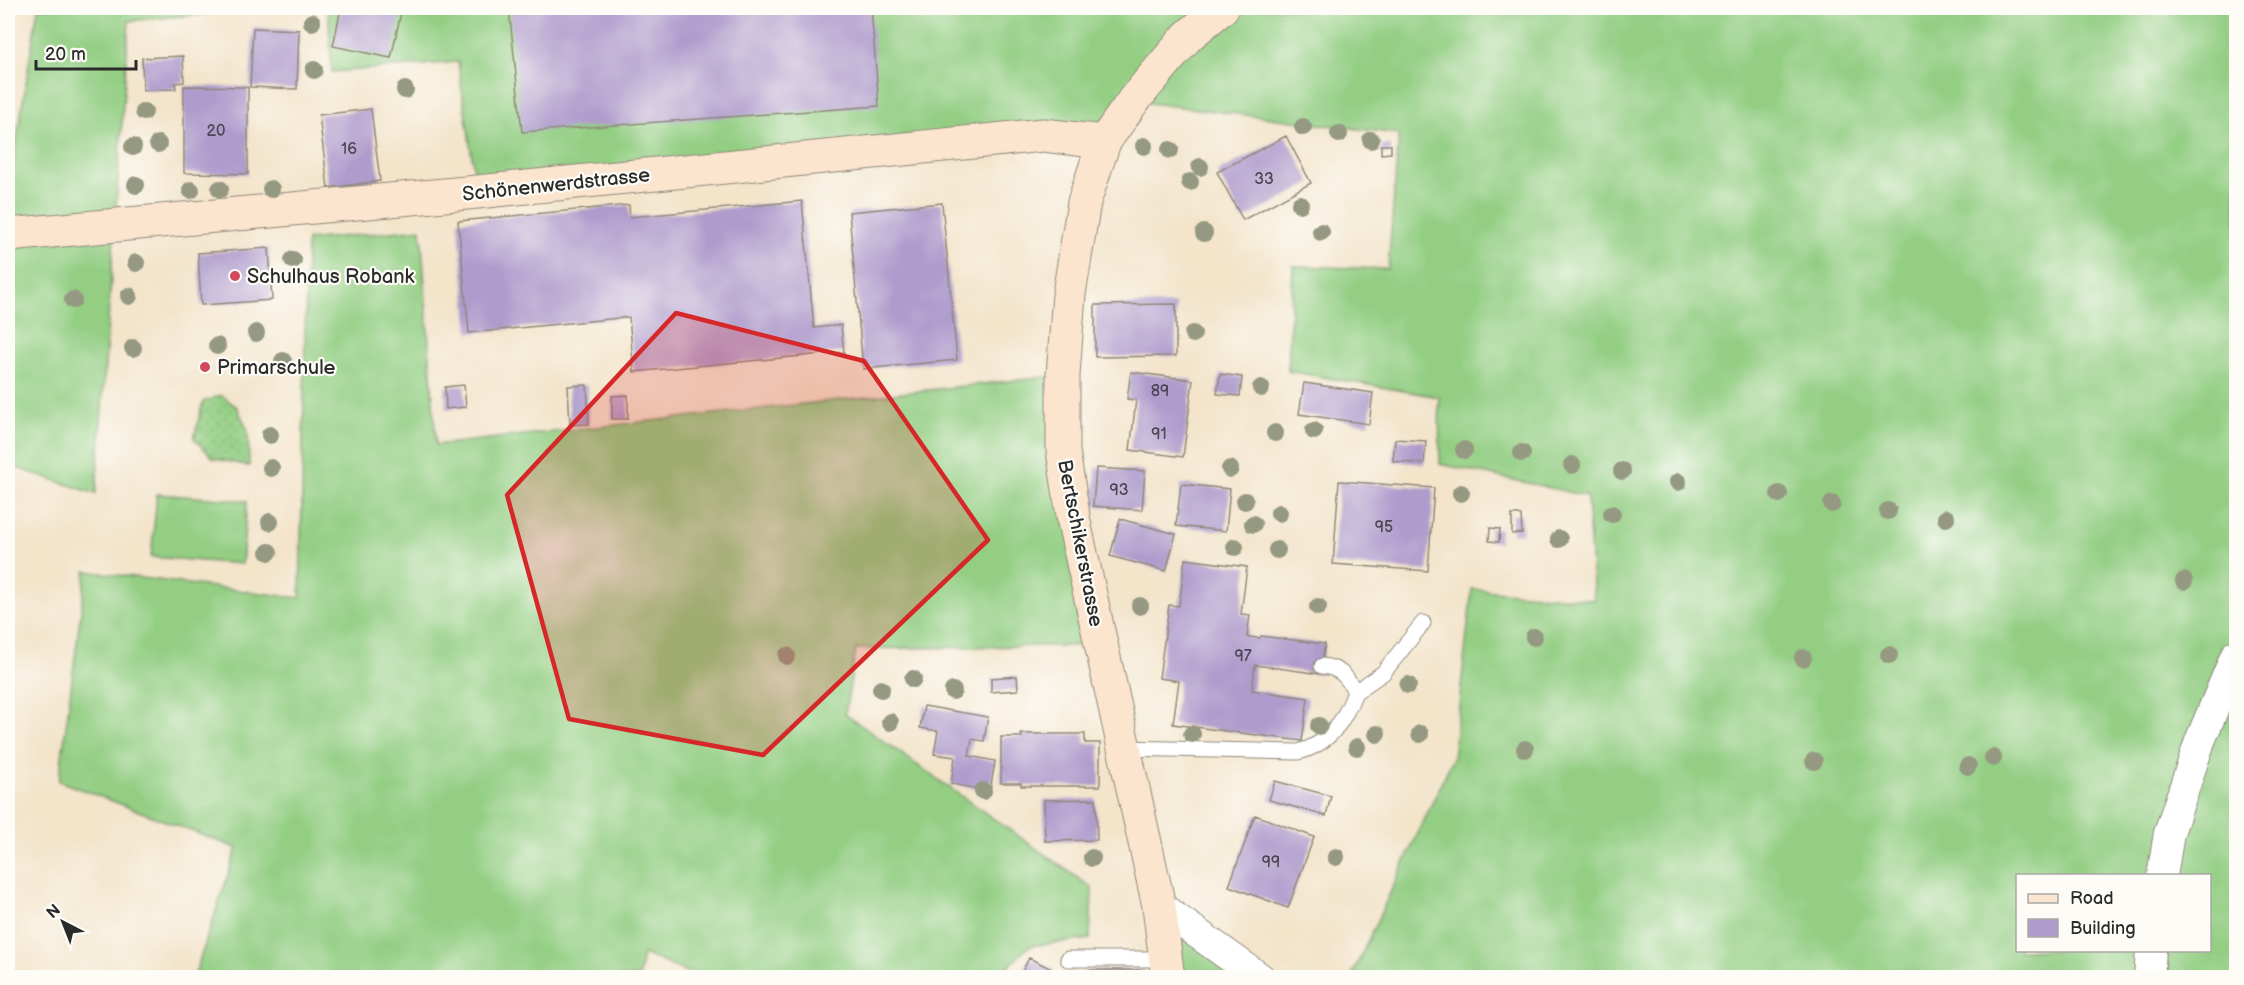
<svg xmlns="http://www.w3.org/2000/svg" width="2244" height="985" font-family="'Balsamiq Sans',sans-serif">
<defs>
<pattern id="park-dots" width="8" height="8" patternUnits="userSpaceOnUse" patternTransform="scale(1.5)"><rect width="8" height="8" fill="#93ce83"/><path d="M2 2h.1M6 6h.1" fill="none" stroke="#7fb171" stroke-width="1.8" stroke-linecap="round"/></pattern>
</defs>
<rect width="100%" height="100%" fill="#fdfcf7"/>
<filter id="ink" filterUnits="userSpaceOnUse"><feTurbulence type="fractalNoise" baseFrequency=".0167" numOctaves="2"/><feDisplacementMap in="SourceGraphic" scale="12" xChannelSelector="R" yChannelSelector="G"/><feConvolveMatrix kernelMatrix="1 2 1 2 8 2 1 2 1" color-interpolation-filters="sRGB"/></filter>
<filter id="wash" filterUnits="userSpaceOnUse"><feTurbulence type="fractalNoise" baseFrequency=".008" numOctaves="4" result="noise"/><feDisplacementMap in="SourceGraphic" scale="24" xChannelSelector="R" yChannelSelector="G"/><feGaussianBlur stdDeviation="1.35" result="paint"/><feColorMatrix in="noise" values="0 0 0 0 0 0 0 0 0 0 0 0 0 0 0 0 0 1.4 0 .05"/><feComposite in="paint" operator="in"/></filter>
<g filter="url(#wash)">
<rect width="100%" height="100%" fill="#f3e4ca"/>
<path fill="#93ce83" stroke="#5f7c57" stroke-width="1.5" fill-rule="evenodd" d="M38 8H267L129 21 96 494 8 465V195Z
M328 8H2236V977H1351L1453 758 1472 589 1594 600 1587 496 1440 464 1439 397 1288 371 1293 266 1388 269 1399 134 1133 101 1104 142 477 192 458 62 332 72ZM2018 876H2210V950H2018Z
M421 229 436 445 1063 375 1101 645 856 649 845 714 1092 888 1090 939 1029 946 998 977H699L643 954 639 977H194L237 848 59 781 86 571 300 598 307 240Z
M157 494 247 501 242 564 151 557Z
M1159 906 1260 977H1168Z"/>
<path fill="url(#park-dots)" stroke="#5f7c57" stroke-width="1.5" d="M221 395 237 407 248 431 249 466 213 458 194 438 203 402Z"/>
<g id="blocks">
<path fill="#af9bcc" d="M341 8H402L391 58 333 46Z
M509 8H871L879 106 522 132Z
M253 28 299 30 297 89 250 87Z
M183 56 184 82 175 83 176 89 143 90 142 58Z
M184 86 248 87V174L184 173Z
M371 109 380 181 328 188 319 115Z
M1286 136 1311 183 1243 220 1217 172Z
M1381 145H1391V153L1381 154Z
M802 201 814 328 841 325 844 352 634 372 629 317 469 333 458 221 629 205 630 217Z
M942 203 957 360 863 369 849 212Z
M269 248 272 300 201 305 198 253Z
M1176 304V356L1095 357V305Z
M1131 372 1193 380 1183 457 1130 450 1136 400 1127 399Z
M1220 374 1242 377 1240 396 1217 394Z
M1304 383 1373 393 1369 424 1299 414Z
M464 385 466 407 446 409 445 387Z
M587 385 589 424 570 425 568 386Z
M628 395V419H612V396Z
M1395 439 1426 441 1424 464 1393 461Z
M1096 468 1145 471 1142 510 1093 506Z
M1339 481 1434 488 1428 571 1333 564Z
M1181 484 1230 489 1226 531 1176 526Z
M1512 515H1521L1522 533 1512 534Z
M1120 519 1176 534 1166 571 1110 556Z
M1490 528 1500 529 1499 542 1489 541Z
M1185 559 1247 567 1241 614 1250 615 1247 637 1260 638 1261 636 1325 644 1320 674 1255 665 1252 690 1308 698 1302 741 1173 724 1179 681 1159 678 1169 605 1179 606Z
M1017 676 1018 690 991 692V678Z
M924 706 988 717 984 741 972 739 969 756 995 761 990 791 951 784 955 757 934 754 938 731 920 728Z
M1021 734H1085V743H1100V786H1021V783H1001V737H1022Z
M1275 781 1331 796 1326 816 1269 800Z
M1096 799 1097 840 1045 841 1044 800Z
M1255 815 1314 837 1288 908 1229 886Z
M1029 958 1054 970 1050 978H1019Z
M1087 970H1144V978H1087Z"/>
</g>
</g>
<g filter="url(#ink)">
<use href="#blocks" fill-opacity="0" stroke="#8f887a" stroke-width="1.5"/>
<g fill="none" stroke-linecap="round" stroke-linejoin="round">
<defs>
<path id="lane" d="M1355 692 1383 673 1423 623
M1124 748 1298 752C1330 744 1344 721 1355 692 1347 676 1340 668 1322 666
M1068 959H1166"/>
<path id="street" d="M2162 876 2169 833 2200 741 2236 655
M1159 906 1260 978
M2149 978 2151 950"/>
<path id="secondary" d="M8 235 477 192 1043 135 1104 142
M1168 978 1159 906 1074 522 1063 451V375L1069 294 1084 202 1104 142 1133 101 1188 36 1222 8"/>
</defs>
<use href="#lane" stroke="#8f887a" stroke-width="17"/>
<use href="#street" stroke="#8f887a" stroke-width="32"/>
<use href="#secondary" stroke="#8f887a" stroke-width="35"/>
<use href="#lane" stroke="#fff" stroke-width="15"/>
<use href="#street" stroke="#fff" stroke-width="30"/>
<use href="#secondary" stroke="#fbe5cf" stroke-width="33"/>
</g>
<g fill="#969981">
<circle cx="312" cy="22" r="9"/>
<circle cx="314" cy="70" r="9"/>
<circle cx="405" cy="90" r="9"/>
<circle cx="144" cy="112" r="9"/>
<circle cx="1303" cy="127" r="9"/>
<circle cx="1339" cy="134" r="9"/>
<circle cx="1371" cy="140" r="9"/>
<circle cx="158" cy="144" r="9"/>
<circle cx="1144" cy="146" r="9"/>
<circle cx="133" cy="147" r="9"/>
<circle cx="1170" cy="150" r="9"/>
<circle cx="1200" cy="167" r="9"/>
<circle cx="1190" cy="182" r="9"/>
<circle cx="136" cy="185" r="9"/>
<circle cx="220" cy="189" r="9"/>
<circle cx="271" cy="189" r="9"/>
<circle cx="191" cy="190" r="9"/>
<circle cx="1300" cy="204" r="9"/>
<circle cx="1321" cy="232" r="9"/>
<circle cx="1204" cy="233" r="9"/>
<circle cx="293" cy="260" r="9"/>
<circle cx="136" cy="263" r="9"/>
<circle cx="129" cy="296" r="9"/>
<circle cx="73" cy="300" r="9"/>
<circle cx="256" cy="333" r="9"/>
<circle cx="1193" cy="334" r="9"/>
<circle cx="217" cy="346" r="9"/>
<circle cx="133" cy="348" r="9"/>
<circle cx="283" cy="361" r="9"/>
<circle cx="1261" cy="388" r="9"/>
<circle cx="1314" cy="431" r="9"/>
<circle cx="1275" cy="433" r="9"/>
<circle cx="270" cy="435" r="9"/>
<circle cx="1464" cy="450" r="9"/>
<circle cx="1522" cy="453" r="9"/>
<circle cx="1572" cy="465" r="9"/>
<circle cx="271" cy="468" r="9"/>
<circle cx="1230" cy="469" r="9"/>
<circle cx="1622" cy="471" r="9"/>
<circle cx="1678" cy="482" r="9"/>
<circle cx="1461" cy="493" r="9"/>
<circle cx="1779" cy="494" r="9"/>
<circle cx="1245" cy="501" r="9"/>
<circle cx="1832" cy="504" r="9"/>
<circle cx="1888" cy="511" r="9"/>
<circle cx="1279" cy="513" r="9"/>
<circle cx="1612" cy="514" r="9"/>
<circle cx="1946" cy="518" r="9"/>
<circle cx="270" cy="522" r="9"/>
<circle cx="1253" cy="524" r="9"/>
<circle cx="1559" cy="539" r="9"/>
<circle cx="1235" cy="547" r="9"/>
<circle cx="1277" cy="550" r="9"/>
<circle cx="269" cy="552" r="9"/>
<circle cx="2184" cy="581" r="9"/>
<circle cx="1140" cy="606" r="9"/>
<circle cx="1318" cy="607" r="9"/>
<circle cx="1534" cy="637" r="9"/>
<circle cx="1889" cy="655" r="9"/>
<circle cx="787" cy="656" r="9"/>
<circle cx="1803" cy="658" r="9"/>
<circle cx="913" cy="679" r="9"/>
<circle cx="1408" cy="685" r="9"/>
<circle cx="881" cy="689" r="9"/>
<circle cx="953" cy="691" r="9"/>
<circle cx="890" cy="722" r="9"/>
<circle cx="1319" cy="726" r="9"/>
<circle cx="1192" cy="734" r="9"/>
<circle cx="1377" cy="734" r="9"/>
<circle cx="1420" cy="734" r="9"/>
<circle cx="1357" cy="747" r="9"/>
<circle cx="1525" cy="749" r="9"/>
<circle cx="1993" cy="758" r="9"/>
<circle cx="1814" cy="761" r="9"/>
<circle cx="1968" cy="766" r="9"/>
<circle cx="983" cy="791" r="9"/>
<circle cx="1336" cy="857" r="9"/>
<circle cx="1092" cy="858" r="9"/>
</g>
</g>
<path fill="#d62828" fill-opacity="0.2" stroke="#d62828" stroke-width="4.5" stroke-linejoin="round" d="M676 313 864 361 988 540 763 755 569 719 507 495Z"/>
<g fill="#d1495b" stroke="#fdfcf7" stroke-width="2">
<circle cx="235" cy="276" r="6"/>
<circle cx="205" cy="367" r="6"/>
</g>
<g text-anchor="middle" stroke-width="4.5" stroke-linejoin="round" paint-order="stroke">
<g font-size="16" fill="#4c4753">
<text x="216" y="136">20</text>
<text x="349" y="154">16</text>
<text x="1264" y="184">33</text>
<text x="1160" y="396">89</text>
<text x="1159" y="439">91</text>
<text x="1119" y="495">93</text>
<text x="1384" y="532">95</text>
<text x="1243" y="661">97</text>
<text x="1271" y="867">99</text>
</g>
<g font-size="20" fill="#2b2b2b" stroke="#fdfcf7">
<text transform="translate(556 184) rotate(-6)" y="7">Schönenwerdstrasse</text>
<text transform="translate(1081 543) rotate(79)" y="7">Bertschikerstrasse</text>
</g>
<g font-size="20" fill="#2b2b2b" stroke="#fdfcf7" text-anchor="start">
<text x="247" y="283">Schulhaus Robank</text>
<text x="217" y="374">Primarschule</text>
</g>
</g>
<rect width="2244" height="985" fill="none" stroke="#fdfcf7" stroke-width="30"/>
<rect x="2016" y="874" width="195" height="78" fill="#fdfcf7" stroke="#a9a8a5" stroke-width="1.5"/>
<rect x="2028" y="894" width="30" height="9" fill="#fbe5cf" stroke="#a9a8a5" stroke-width="1.5"/>
<text x="2070" y="904" font-size="18" fill="#2b2b2b">Road</text>
<rect x="2028" y="919" width="30" height="18" fill="#af9bcc" stroke="#a9a8a5" stroke-width="1.5"/>
<text x="2070" y="934" font-size="18" fill="#2b2b2b">Building</text>
<g transform="translate(63 922) rotate(318)" stroke="#fdfcf7" stroke-width="4.5" paint-order="stroke">
<path d="M0-4.5L10 22L0 15L-10 22Z" fill="#2b2b2b"/>
<text y="-9" font-size="16" font-weight="bold" text-anchor="middle" fill="#2b2b2b">N</text>
</g>
<path d="M36 60v9h100v-9" fill="none" stroke="#2b2b2b" stroke-width="3"/>
<text x="45" y="60" font-size="18" fill="#2b2b2b" stroke="#fdfcf7" stroke-width="4.5" paint-order="stroke">20 m</text>
</svg>
